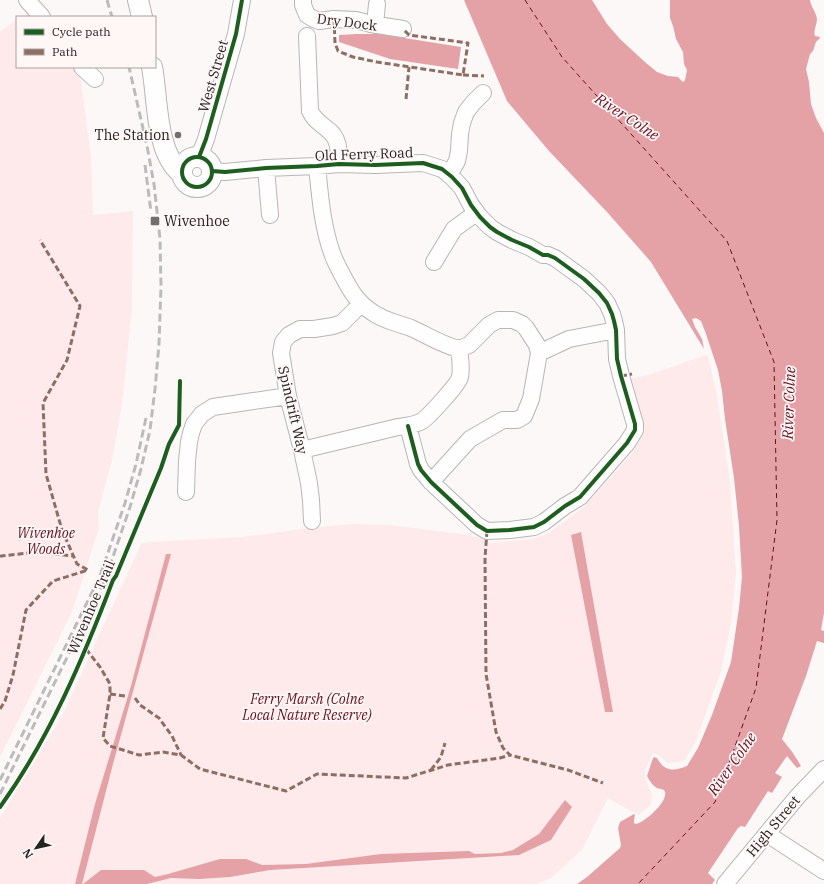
<svg xmlns="http://www.w3.org/2000/svg" width="824" height="884" font-family="'IBM Plex Serif',serif">
<rect width="100%" height="100%" fill="#fdf8f8"/>
<path fill="#feeaeb" fill-rule="evenodd" d="M17 19V67H74L78 70 81 82 91 156 93 215 133 211 132 309 122 404 112 460 98 512 99 528 72 612 0 757V32Z
M708 355 717 396 730 481 736 573 731 623 721 671 696 741 685 760 679 762 668 763 658 755 653 753 645 770V778L652 794 651 805 639 815 618 804 608 798 582 850 551 878 536 884H0V818L61 718 141 544 147 542 242 537 309 528 352 524 389 525 470 535 480 538 488 543 533 539 549 533 585 506 633 452 638 440 628 379 648 375 703 356ZM581 532 613 712H605L571 535Z"/>
<path fill="#e4a1a6" d="M464 0H592L607 24 620 39 646 63 657 72 668 76 678 77 683 82 685 80 687 70 684 64 683 52 676 39 673 26 670 18V0H810C811 7 816 12 817 19 817 25 813 30 815 36L820 37V38L816 42 813 51 810 54 806 69 809 82 811 104 816 118 824 133V613L821 630 824 631V643L817 641 806 676 782 739 793 753 801 766 797 768 787 756 775 773 782 777 772 793 768 791 745 827 741 826 738 828 708 873 715 880 712 884H577L587 877 620 848 621 845 618 828 620 822 634 814 635 815 634 820V823L636 824C644 823 668 802 665 792 664 788 660 790 657 788 653 786 649 780 647 776L653 758 654 757 657 758C664 771 673 772 687 766L698 748 712 715 731 662 739 608 742 577 739 526 734 478 725 419 722 391 718 370 706 334 701 321 696 318 692 319 695 327 702 339 704 349 651 262 607 212 549 151 507 101Z
M357 34H379L461 47 458 69 390 59 339 42V35Z
M581 532 613 712H605L571 535Z
M166 554H171L113 764 82 884H75L95 804 131 686Z
M565 800 572 807 551 840 519 855 270 870 230 877 199 879 171 878 147 884H83L101 870H144L155 877 168 874 220 859H246L262 865 306 864 381 854 469 851 475 854 501 853 513 850 539 834Z"/>
<g fill="none" stroke-linecap="round" stroke-linejoin="round">
<path stroke="#651021" stroke-width="1" stroke-dasharray="5 4" stroke-linecap="butt" d="M525 0 562 57 727 241 774 362 777 520 756 688 715 802 638 884"/>
<defs>
<path id="minor" d="M27 0 42 17
M303 0V5L307 15 314 19 319 21 334 19 356 20 371 24 403 29
M375 25 377 4
M307 36 310 111C315 121 319 122 327 129 339 137 339 150 339 164
M82 67 95 79
M199 157 206 139 236 34 242 0
M266 168 270 215
M212 171 225 172 266 168 317 166 339 164 375 165 423 163 442 169 452 177 462 188 471 205 480 217 490 227 497 232 512 240 529 247 543 255H548L555 258 584 279 599 293 607 303 612 314 614 321 616 330 617 359 621 376 635 424V430L627 443 580 497 565 506 544 522 534 527 510 530 487 531 477 525 431 482 421 470 418 464 408 426
M449 175 457 161 459 151 460 134 462 123 466 112 473 103 483 93
M434 262 454 229 476 213
M539 353 569 339 616 330
M302 450 398 427C406 426 415 425 422 421 429 416 458 385 460 377 462 367 460 358 459 349 442 345 427 335 411 328 398 323 384 321 372 312 359 304 352 293 345 280 340 271 335 262 332 253 322 225 320 195 317 166
M431 482 470 439 503 420H517L524 416 531 399 539 353 537 345 526 328 522 324 513 320H498L489 325 469 345 459 349
M186 492 187 461 189 442 191 433 194 424 202 414 213 407 288 396
M312 521 311 500 309 483 302 450 288 396 281 353 283 342 289 335 300 329H314L333 326 342 323 361 304
M767 834 824 871
M725 884 798 796 824 769"/>
<path id="major" d="M138 0 142 17
M152 67C158 98 155 151 181 173
M182 172a15 15 0 1 1 30 0a15 15 0 1 1-30 0Z"/>
</defs>
<use href="#minor" stroke="#b8b5b5" stroke-width="18"/>
<use href="#major" stroke="#b8b5b5" stroke-width="22"/>
<use href="#minor" stroke="#fffefe" stroke-width="16"/>
<use href="#major" stroke="#fffefe" stroke-width="20"/>
<path stroke="#bcbbbb" stroke-width="3" stroke-dasharray="8 4" stroke-linecap="butt" d="M107 0 112 17
M145 165 151 212
M0 780 100 576 125 503 136 464 146 418
M0 794 105 580 130 507 141 469 150 430 155 389 159 344 161 286 160 239 154 184 147 146 129 67"/>
<path stroke="#8d6e63" stroke-width="3" stroke-dasharray="6 3" stroke-linecap="butt" d="M334 19 335 43 338 51 353 57 377 62 463 75 468 43 409 35 403 29
M463 75 484 76
M406 99 409 67
M621 376 632 374
M487 531 485 558 486 674 496 732 503 748 510 755 568 770 603 783
M0 557 1 556 38 552 73 556
M86 649 100 667 110 684V694L103 738 110 746 139 755 163 752 181 755 200 769 286 791 317 774 406 778 448 765 500 758 510 755
M110 694 125 696
M135 698 140 705 159 718 172 736 181 755
M0 709 5 701 13 675 26 610 53 581 88 570 77 564 62 530 46 474 43 403 67 360 80 306 40 240
M431 770 441 757 445 743"/>
<defs>
<path id="cycleway" d="M182 172a15 15 0 1 1 30 0a15 15 0 1 1-30 0Z
M199 157 206 139 236 34 242 0
M212 171 225 172 266 168 317 166 339 164 375 165 423 163 442 169 452 177 462 188 471 205 480 217 490 227 497 232 512 240 529 247 543 255H548L555 258 584 279 599 293 607 303 612 314 614 321 616 330 617 359 621 376 635 424V430L627 443 580 497 565 506 544 522 534 527 510 530 487 531 477 525 431 482 421 470 418 464 408 426
M0 807C49 739 83 659 113 580L116 576 161 468 169 444 179 425 180 381"/>
</defs>
<use href="#cycleway" stroke="#fff6f6" stroke-width="6"/>
<use href="#cycleway" stroke="#1b5e20" stroke-width="4"/>
</g>
<g fill="#716e6e" stroke="#fff6f6" stroke-width="1.5">
<circle cx="178" cy="135" r="4"/>
<rect x="150" y="216" width="10" height="10" rx="2"/>
</g>
<g text-anchor="middle" stroke-width="3.5" stroke-linejoin="round" paint-order="stroke">
<g font-size="14" fill="#262323" stroke="#fff6f6">
<text transform="translate(347 22) rotate(7)" y="5">Dry Dock</text>
<text transform="translate(213 76) rotate(-74)" y="5">West Street</text>
<text transform="translate(364 154) rotate(-2)" y="5">Old Ferry Road</text>
<text transform="translate(293 410) rotate(77)" y="5">Spindrift Way</text>
<text transform="translate(91 607) rotate(-67)" y="5">Wivenhoe Trail</text>
<text transform="translate(773 826) rotate(-50)" y="5">High Street</text>
</g>
<g font-size="14" fill="#262323" stroke="#fff6f6" text-anchor="end">
<text x="170" y="140">The Station</text>
<text x="164" y="226" text-anchor="start">Wivenhoe</text>
</g>
<g font-size="14" font-style="italic" fill="#651021" stroke="#fff6f6">
<text x="46" y="538">Wivenhoe<tspan x="46" dy="16">Woods</tspan></text>
<text x="307" y="704">Ferry Marsh (Colne<tspan x="307" dy="16">Local Nature Reserve)</tspan></text>
</g>
<g font-size="15" font-style="italic" fill="#651021" stroke="#fff6f6">
<text transform="translate(627 117) rotate(33)" y="5">River Colne</text>
<text transform="translate(789 403) rotate(-88)" y="5">River Colne</text>
<text transform="translate(732 764) rotate(-55)" y="5">River Colne</text>
</g>
</g>
<rect x="16" y="16" width="140" height="52" fill="#fff6f6" stroke="#a8a2a2"/>
<rect x="24" y="29" width="20" height="6" fill="#1b5e20" stroke="#a8a2a2"/>
<text x="52" y="36" font-size="12" fill="#262323">Cycle path</text>
<rect x="24" y="49" width="20" height="6" fill="#8d6e63" stroke="#a8a2a2"/>
<text x="52" y="56" font-size="12" fill="#262323">Path</text>
<g transform="translate(36 848) rotate(236)" stroke="#fff6f6" stroke-width="3" paint-order="stroke">
<path d="M0-3L7 15L0 10L-7 15Z" fill="#262323"/>
<text y="-6" font-size="11" font-weight="bold" text-anchor="middle" fill="#262323">N</text>
</g>
</svg>
